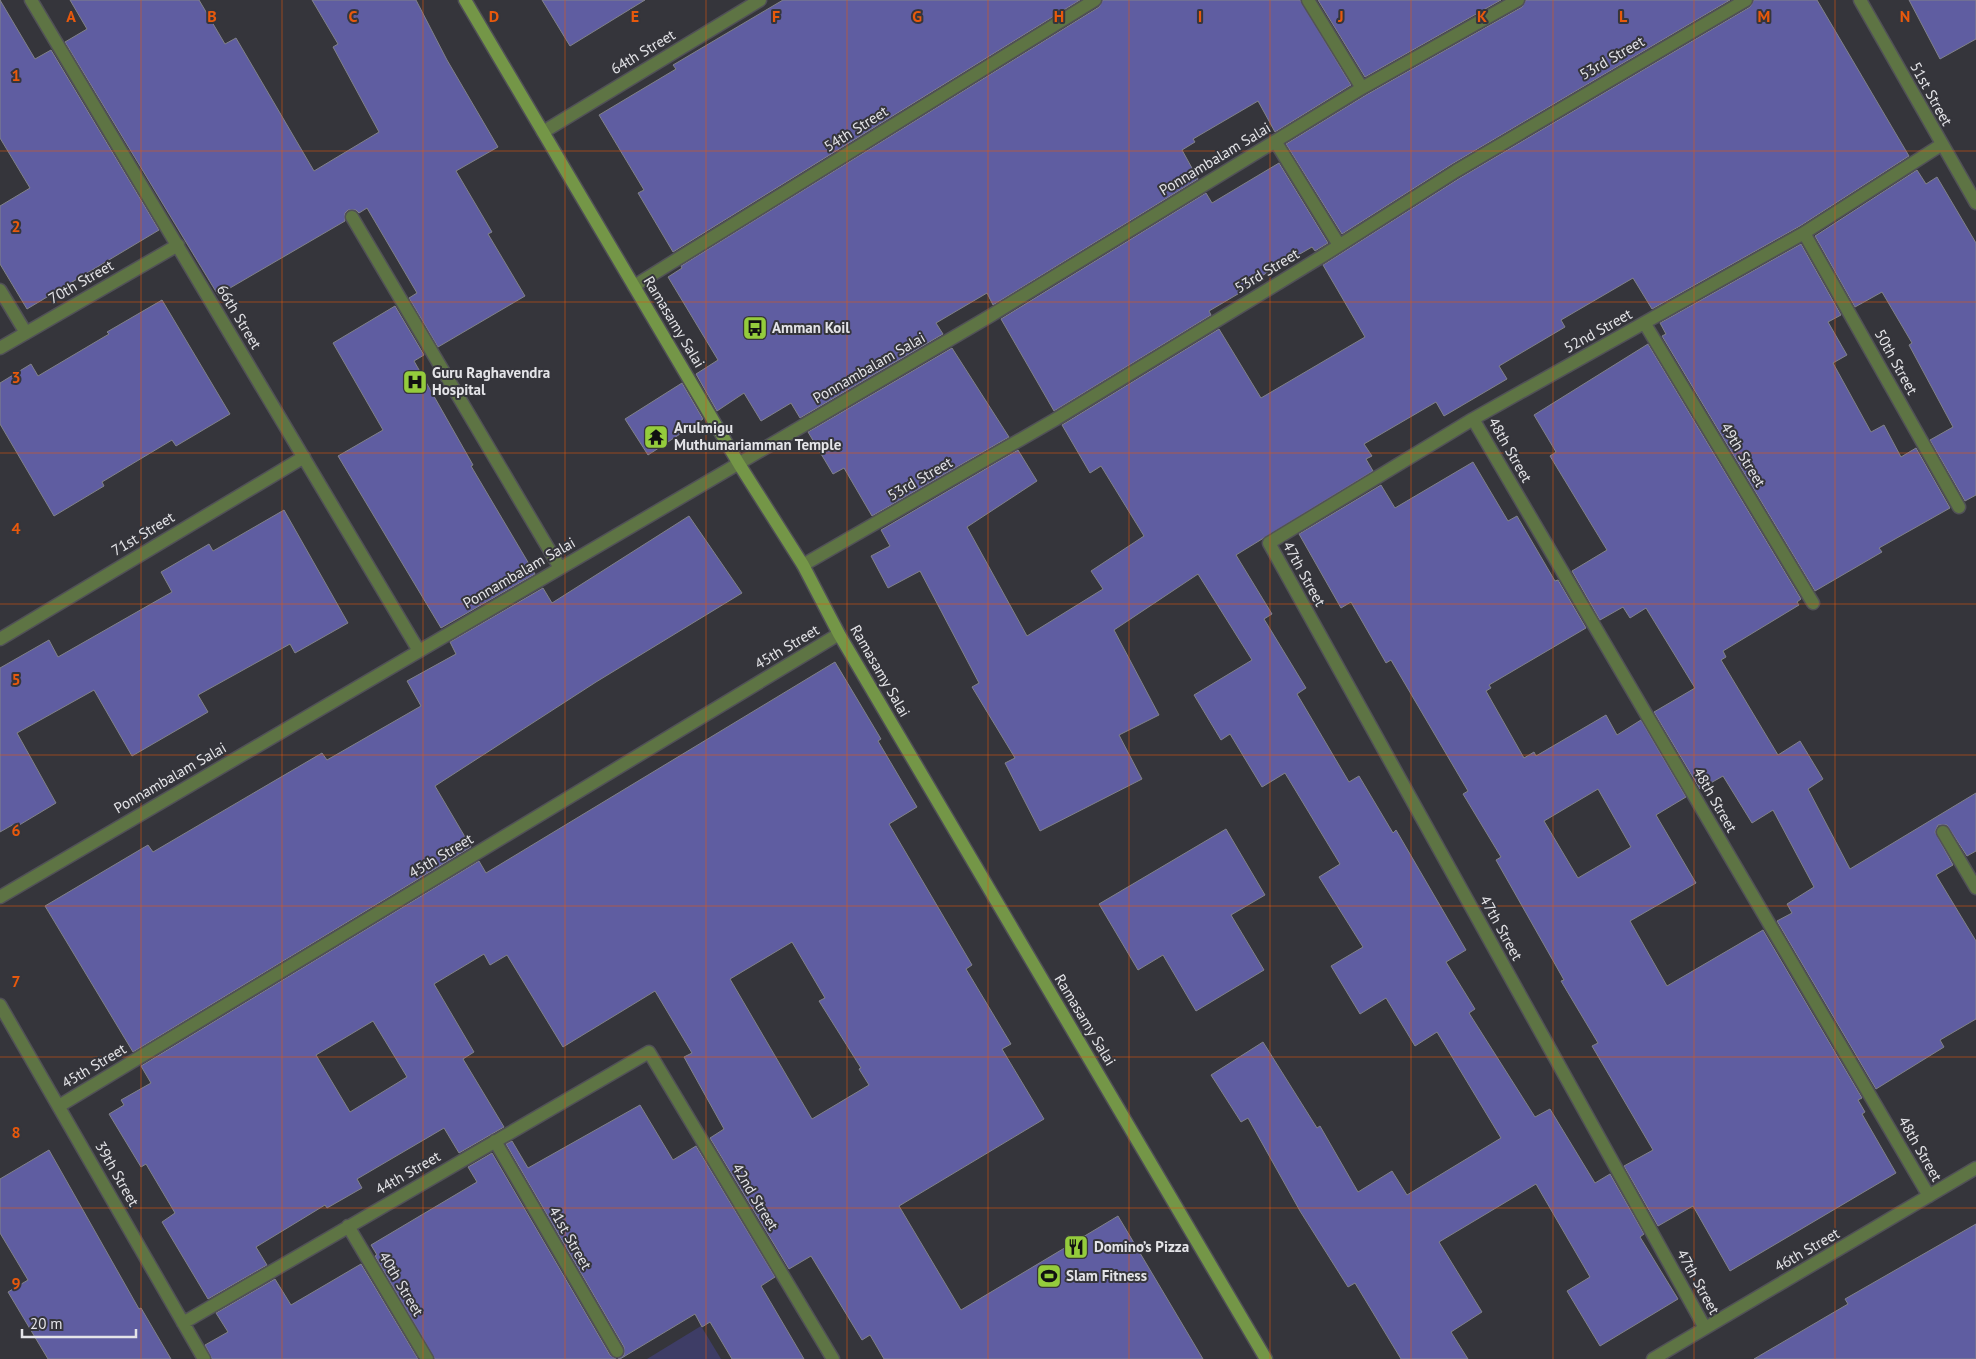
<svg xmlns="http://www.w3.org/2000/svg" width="1976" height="1359" font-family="'PT Sans',sans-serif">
<rect width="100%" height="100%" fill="#35353b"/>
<path fill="#3e3d66" d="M701 1326 721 1359H647Z"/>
<path fill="#5f5da1" stroke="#818289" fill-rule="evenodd" d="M0 0 35 59 51 50 159 230 27 309 0 264V206L30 188 0 138Z
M70 0H199L225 44 236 38 314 171 379 132 333 47 338 44 312 0H416L447 60 498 147 456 171 492 232 488 234 525 296 438 347 409 298 417 293 367 208 359 213 356 210H348L345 213V221L218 295 65 42 87 29Z
M542 0H645L570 46Z
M783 0H1080L673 252 638 193 644 190 599 115 676 69 673 65Z
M1103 0H1300L1351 85 1275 132 1258 101 1193 139 1195 142 1182 150 1198 179 993 305 987 293 936 323 943 334 800 418 791 403 761 421 744 393 717 411 696 374 718 360 668 277 682 268 681 266 1099 7Z
M1318 0H1501L1365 77Z
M1526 0H1730L1452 164 1342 234 1286 144 1366 95 1522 7Z
M1754 0H1817L1909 156 1800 226 1652 309 1633 278 1561 320 1565 327 1499 366 1507 379 1444 416 1436 402 1364 444 1372 456 1366 459 1373 471 1236 555 1272 614 1264 619 1306 688 1297 694 1349 782 1359 776 1393 833 1396 830 1466 950 1446 962 1475 1009 1469 1013 1535 1117 1550 1109 1595 1183 1610 1174 1644 1234 1640 1237 1678 1299 1600 1346 1567 1291 1590 1277 1536 1184 1439 1242 1482 1312 1451 1332 1468 1359H1401L1355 1283 1348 1287 1300 1211 1248 1118 1241 1122 1211 1075 1263 1042 1317 1128 1320 1126 1358 1192 1392 1171 1407 1195 1501 1138 1437 1032 1415 1046 1386 998 1360 1014 1331 966 1363 947 1319 877 1340 864 1285 773 1262 787 1230 734 1221 740 1194 695 1252 660 1198 574 1114 630 1159 715 1119 735 1142 779 1040 831 1005 763 1015 758 972 687 979 683 920 571 888 588 871 556 890 546 881 530 1018 450 1037 481 967 527 1027 636 1103 589 1091 571 1144 536 1101 466 1090 473 1062 425 1219 329 1261 398 1365 337 1323 265 1460 178 1750 7Z
M1909 0H1976V39L1940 59Z
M1279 163 1328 243 1315 251 1312 247 1258 278 1260 281 1209 311 1211 315 1054 411 1001 319 1206 193 1212 203Z
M1917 170 1926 184 1937 177 1976 243V495L1965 501 1930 440 1953 427 1909 345 1912 343 1882 292 1855 307 1815 236Z
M1801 244 1841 315 1828 322 1847 355 1833 363 1871 432 1884 425 1901 457 1916 448 1950 508 1879 548 1882 552 1815 591 1662 336 1666 334 1660 323Z
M162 300 230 414 176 446 172 440 102 482 104 486 54 516 0 424V383L31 364 38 376 109 334 107 332Z
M395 306 424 355 414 361 473 465 471 466 535 574 441 628 338 456 383 430 333 343Z
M1648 344 1801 599 1797 602 1799 605 1723 651 1726 657 1721 660 1778 755 1800 741 1823 779 1808 789 1850 869 1976 793V851L1967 856 1947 825H1938L1935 832 1953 865 1936 875 1976 941V1019L1940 1040 1944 1047 1876 1089 1777 921 1792 913 1787 904 1814 887 1773 810 1752 823 1723 776 1700 789 1654 712 1695 688 1646 608 1630 618 1623 607 1600 620 1572 571 1607 550 1550 456 1556 452 1534 415Z
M952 348 1009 437 872 516 844 468 833 474 808 432Z
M682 383 703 419 648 455 625 419Z
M1473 462 1508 521 1517 516 1555 581 1558 580 1586 628 1489 685 1491 688 1486 691 1524 758 1534 752 1536 756 1606 715 1617 735 1641 720 1686 797 1656 815 1696 883 1630 921 1667 986 1763 930 1862 1098 1858 1100 1865 1112 1862 1114 1896 1173 1730 1271 1693 1206 1658 1226 1624 1166 1653 1150 1592 1046 1598 1043 1561 981 1564 980 1496 860 1501 857 1463 794 1468 791 1391 660 1386 663 1351 602 1341 608 1299 534 1381 485 1395 508ZM1598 789 1631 847 1578 878 1544 821Z
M284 510 348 623 295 653 290 644 198 695 208 712 132 756 94 690 17 733 56 803 16 827 14 824 0 832V668L49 640 58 657 172 592 161 572 209 544 213 551Z
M689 516 742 593 596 682 435 786 471 847 133 1052 45 906 148 845 153 852 322 753 327 760 421 706 407 681 456 654 450 642 543 588 552 603Z
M835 662 881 739 878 741 917 807 889 824 972 965 966 969 1011 1044 1002 1049 1044 1119 899 1206 961 1310 1118 1216 1203 1359H884L870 1335 862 1340 811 1256 789 1269 710 1138 724 1129 684 1057 692 1053 655 991 563 1047 507 955 490 965 484 954 434 984 474 1052 463 1059 504 1127 459 1153 444 1128 357 1179 362 1188 327 1208 325 1205 256 1247 267 1265 208 1299 162 1222 175 1213 146 1164 141 1167 109 1114 124 1105 121 1100 151 1083 141 1066 479 861 486 873ZM792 942 825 998 819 1001 861 1068 859 1069 869 1085 812 1119 730 979ZM373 1021 407 1077 350 1112 316 1055Z
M1226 829 1265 895 1231 915 1264 970 1196 1011 1163 955 1138 970 1099 904Z
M640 1105 673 1160 696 1146 775 1277 761 1286 804 1359H732L710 1322 702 1327 695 1314 620 1359H618L624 1355V1347L506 1144 512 1141 528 1168Z
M49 1150 139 1309 141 1308 171 1359H48L8 1292 28 1280 0 1233V1179Z
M492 1153 610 1355 616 1359H435L375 1256 377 1255 371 1245 477 1182 468 1167Z
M1976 1224V1359H1754L1848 1304 1845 1299Z
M361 1264 418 1359H212L205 1345 228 1332 216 1313 275 1279 291 1305Z"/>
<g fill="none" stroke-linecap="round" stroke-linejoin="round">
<defs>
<path id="street" d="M31 0 419 651
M1308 0 1362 88
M1860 0 1976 203
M543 132 760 0
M1275 141 1339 245
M352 217 560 568
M1804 233 1959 507
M634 286 1095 0
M0 290 26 333
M1645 324 1813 603
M0 348 178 245
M1473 419 1929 1196
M803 565 1056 419 1321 257 1456 171 1746 0
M0 639 304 457
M1943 832 1976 888
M0 897 990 316 1362 88 1518 0
M0 1005 204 1359
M59 1106 839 634
M495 1141 617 1351
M348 1226 427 1359
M183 1323 649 1052 833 1359
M1705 1328 1269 543 1473 419 1804 233 1941 145
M1653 1359 1976 1168"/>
<path id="secondary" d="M465 0 739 464 803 565 839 634 1266 1359"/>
</defs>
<use href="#street" stroke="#515157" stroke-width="15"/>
<use href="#secondary" stroke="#515157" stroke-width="15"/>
<use href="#street" stroke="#5e7444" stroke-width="12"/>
<use href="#secondary" stroke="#749647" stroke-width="12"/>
</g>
<path fill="none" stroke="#e8590c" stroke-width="1" stroke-opacity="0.55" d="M141 0V1359M282 0V1359M423 0V1359M565 0V1359M706 0V1359M847 0V1359M988 0V1359M1129 0V1359M1270 0V1359M1411 0V1359M1553 0V1359M1694 0V1359M1835 0V1359M0 151H1976M0 302H1976M0 453H1976M0 604H1976M0 755H1976M0 906H1976M0 1057H1976M0 1208H1976"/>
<defs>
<symbol id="bus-square" viewBox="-11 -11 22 22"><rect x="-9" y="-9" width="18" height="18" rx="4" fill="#94cc3c" stroke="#35353b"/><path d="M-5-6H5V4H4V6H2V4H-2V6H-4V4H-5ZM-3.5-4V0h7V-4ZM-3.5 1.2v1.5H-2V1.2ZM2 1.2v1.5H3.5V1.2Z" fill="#111"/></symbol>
<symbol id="hospital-square" viewBox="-11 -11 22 22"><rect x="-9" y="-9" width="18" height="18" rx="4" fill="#94cc3c" stroke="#35353b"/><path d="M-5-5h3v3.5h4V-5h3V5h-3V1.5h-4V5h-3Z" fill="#111"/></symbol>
<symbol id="temple-square" viewBox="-11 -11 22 22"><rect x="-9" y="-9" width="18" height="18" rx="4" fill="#94cc3c" stroke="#35353b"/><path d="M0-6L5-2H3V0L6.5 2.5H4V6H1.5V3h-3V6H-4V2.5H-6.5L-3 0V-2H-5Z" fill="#111"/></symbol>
<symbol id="restaurant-square" viewBox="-11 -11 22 22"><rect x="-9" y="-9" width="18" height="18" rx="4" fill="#94cc3c" stroke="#35353b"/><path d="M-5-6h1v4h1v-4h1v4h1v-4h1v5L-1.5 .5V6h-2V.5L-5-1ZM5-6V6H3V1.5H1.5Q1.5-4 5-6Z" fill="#111"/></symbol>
<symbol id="stadium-square" viewBox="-11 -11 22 22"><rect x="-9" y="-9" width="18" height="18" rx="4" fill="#94cc3c" stroke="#35353b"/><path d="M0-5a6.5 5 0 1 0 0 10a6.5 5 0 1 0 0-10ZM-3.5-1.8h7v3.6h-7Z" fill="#111"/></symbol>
</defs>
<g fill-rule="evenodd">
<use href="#bus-square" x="741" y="314" width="28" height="28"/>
<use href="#hospital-square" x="401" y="368" width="28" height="28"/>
<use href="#temple-square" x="642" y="423" width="28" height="28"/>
<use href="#restaurant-square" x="1062" y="1233" width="28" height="28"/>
<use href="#stadium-square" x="1035" y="1262" width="28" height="28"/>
</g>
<g text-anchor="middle" stroke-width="4" stroke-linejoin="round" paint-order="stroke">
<g font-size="15" fill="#e4e4e8" stroke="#35353b">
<text transform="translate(643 52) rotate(-31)" y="5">64th Street</text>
<text transform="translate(1612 58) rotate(-30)" y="5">53rd Street</text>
<text transform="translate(1931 94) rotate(61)" y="5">51st Street</text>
<text transform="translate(856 129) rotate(-32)" y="5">54th Street</text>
<text transform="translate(1215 159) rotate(-31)" y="5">Ponnambalam Salai</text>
<text transform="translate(1267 271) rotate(-31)" y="5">53rd Street</text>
<text transform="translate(81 282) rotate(-30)" y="5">70th Street</text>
<text transform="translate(239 317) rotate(59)" y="5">66th Street</text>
<text transform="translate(674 322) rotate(59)" y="5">Ramasamy Salai</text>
<text transform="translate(1598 331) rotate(-29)" y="5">52nd Street</text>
<text transform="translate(1896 362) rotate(61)" y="5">50th Street</text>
<text transform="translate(869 368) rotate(-30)" y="5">Ponnambalam Salai</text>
<text transform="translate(1510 450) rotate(60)" y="5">48th Street</text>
<text transform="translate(1743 455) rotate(59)" y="5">49th Street</text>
<text transform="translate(920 479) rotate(-30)" y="5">53rd Street</text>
<text transform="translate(143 534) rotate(-31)" y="5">71st Street</text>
<text transform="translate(519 573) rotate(-30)" y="5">Ponnambalam Salai</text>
<text transform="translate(1304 574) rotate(61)" y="5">47th Street</text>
<text transform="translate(787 647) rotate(-31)" y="5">45th Street</text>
<text transform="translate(880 671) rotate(60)" y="5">Ramasamy Salai</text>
<text transform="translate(170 778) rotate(-30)" y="5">Ponnambalam Salai</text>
<text transform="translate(1715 800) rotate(60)" y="5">48th Street</text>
<text transform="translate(441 856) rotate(-31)" y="5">45th Street</text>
<text transform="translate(1501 928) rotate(61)" y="5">47th Street</text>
<text transform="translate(1085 1020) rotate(59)" y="5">Ramasamy Salai</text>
<text transform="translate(94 1066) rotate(-31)" y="5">45th Street</text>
<text transform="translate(1920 1149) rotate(60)" y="5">48th Street</text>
<text transform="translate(408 1173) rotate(-30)" y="5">44th Street</text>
<text transform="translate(117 1174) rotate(60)" y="5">39th Street</text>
<text transform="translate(755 1197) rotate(59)" y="5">42nd Street</text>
<text transform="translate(570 1238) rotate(60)" y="5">41st Street</text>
<text transform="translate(1807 1250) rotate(-30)" y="5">46th Street</text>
<text transform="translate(1698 1282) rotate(61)" y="5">47th Street</text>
<text transform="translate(401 1284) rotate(59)" y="5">40th Street</text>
</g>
<g font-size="15" font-weight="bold" fill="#e4e4e8" stroke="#35353b" text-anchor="start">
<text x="772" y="333">Amman Koil</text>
<text x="432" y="378">Guru Raghavendra<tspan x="432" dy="17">Hospital</tspan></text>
<text x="674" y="433">Arulmigu<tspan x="674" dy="17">Muthumariamman Temple</tspan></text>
<text x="1094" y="1252">Domino’s Pizza</text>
<text x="1066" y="1281">Slam Fitness</text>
</g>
</g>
<g font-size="16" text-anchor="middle" font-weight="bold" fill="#e8590c" stroke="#35353b" stroke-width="4" stroke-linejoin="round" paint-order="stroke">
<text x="71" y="22">A</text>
<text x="212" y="22">B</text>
<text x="353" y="22">C</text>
<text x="494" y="22">D</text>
<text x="635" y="22">E</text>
<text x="776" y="22">F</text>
<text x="917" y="22">G</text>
<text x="1059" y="22">H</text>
<text x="1200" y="22">I</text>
<text x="1341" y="22">J</text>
<text x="1482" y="22">K</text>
<text x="1623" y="22">L</text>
<text x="1764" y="22">M</text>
<text x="1905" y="22">N</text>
<text x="16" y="81">1</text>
<text x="16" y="232">2</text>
<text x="16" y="383">3</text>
<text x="16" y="534">4</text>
<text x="16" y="685">5</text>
<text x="16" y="836">6</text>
<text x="16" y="987">7</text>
<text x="16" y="1138">8</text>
<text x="16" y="1289">9</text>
</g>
<path d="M22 1329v8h114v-8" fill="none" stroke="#e4e4e8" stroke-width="2.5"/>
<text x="30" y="1329" font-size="15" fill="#e4e4e8" stroke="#35353b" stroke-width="4" paint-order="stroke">20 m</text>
</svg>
